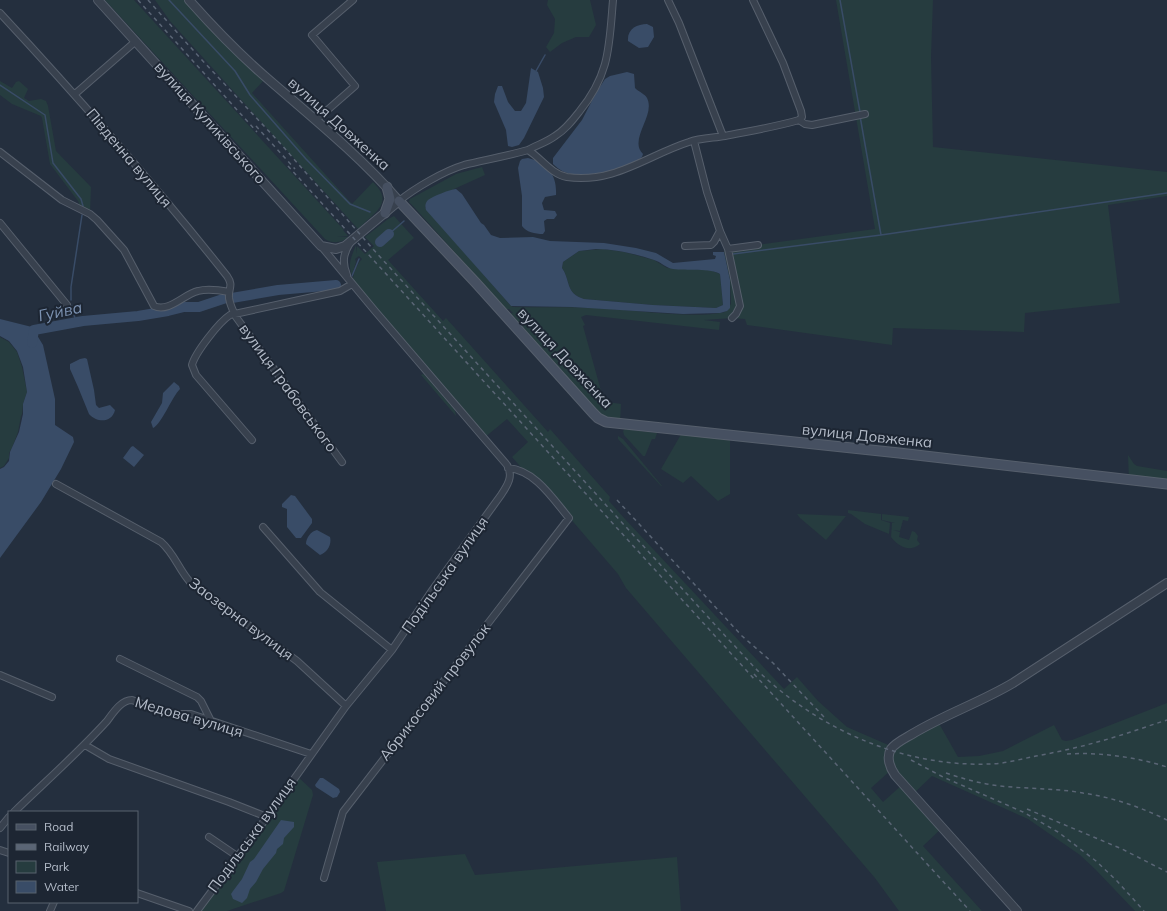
<svg xmlns="http://www.w3.org/2000/svg" width="1167" height="911" font-family="Mulish,sans-serif">
<rect width="100%" height="100%" fill="#242f3e"/>
<path fill="#263c3f" fill-rule="evenodd" d="M105 0H134L344 230H343L348 236H337L349 237C341 243 333 244 325 239Z
M155 0H189L266 78 252 93 352 204 373 182C395 203 374 213 358 229L170 21Z
M548 0H590L596 25 589 37H576L562 43 550 52 546 47 554 33 555 19 547 5Z
M836 0H933L931 57 933 147 1167 172V196L1108 205 1120 303 1025 313 1024 332 893 328 892 345 747 325 745 319 732 318 704 320 720 322 719 330 586 315 581 317 585 325 583 326 603 398 608 402 621 404 620 424 606 422 504 314 513 313 509 309H506L414 207 409 202 410 199 456 174 482 167 485 175 454 189 425 207 510 305 513 307C546 308 578 306 611 309 645 311 693 319 725 312L731 304 730 280 724 252 728 249 875 229Z
M0 81 12 88 16 82 19 81 28 89 24 98 29 101 41 99 46 101 48 106 56 151 91 187 90 214 77 208 79 203 78 201 50 164 42 118 41 116 12 104 0 95Z
M394 216 414 238 388 260 443 321 446 318 548 432 550 429 610 497 609 501 625 519 784 689 797 677 818 701 847 727 893 747 937 720 958 757 979 756 1003 751 1054 725 1062 740 1066 741 1072 740 1167 703V911H1135L1096 870 1080 855 1028 819 932 776 912 795 942 828 923 846 982 911H899L875 878 626 588 618 574 544 488 526 473 512 457 528 442 507 419 484 438 352 284C353 275 356 265 362 259L359 256 355 259 356 262 352 275C347 265 352 255 356 245V254L357 246 365 254 374 246 365 237 388 219ZM891 770 903 784 883 802 871 788Z
M603 249 624 252 654 260 667 268 710 270 720 274 723 305 716 308 653 305 584 299C565 293 571 281 562 268L563 262 579 251Z
M0 337 9 342 17 352 22 367 27 392 23 404 22 414 21 416 18 432 12 448 9 453V458L4 466 0 468Z
M423 374 425 375 455 410 456 416 421 375Z
M625 429 657 433 655 439H652L645 456H643L624 435 623 431Z
M683 431 730 436V494L718 501 691 476 683 483 661 469Z
M618 436 623 439 662 486H661L618 439Z
M1128 455 1134 464 1137 466 1167 471V484L1129 480Z
M848 510 881 514V520L890 523 889 534 865 524 851 514 848 513Z
M797 514H798L846 516 826 540 800 518Z
M882 514 909 517 908 521 903 520 900 531 893 530 900 532 899 537 909 540 912 531 915 532 918 536 917 540 920 544C909 553 898 546 891 537L892 523H895L882 520Z
M296 775 312 790 313 795 284 891 281 893 227 911H197Z
M465 854 475 875 677 857 681 911H386L377 862Z"/>
<path fill="#394c67" fill-rule="evenodd" d="M647 24 653 27 654 37 648 47 639 48 628 41C627 29 637 24 647 24Z
M531 68 538 72 543 88 544 97 524 138 519 145 512 147 508 146 506 130 494 102 495 94 498 86H502L508 102 515 111H521L526 103Z
M627 72 634 74 635 88C639 92 645 94 647 98 656 116 628 139 643 154L642 157C628 169 591 177 572 174 565 173 559 170 553 164V158L582 120 596 93 605 79 610 76Z
M528 158C548 163 557 175 556 195L545 197 542 203 544 210 555 211 557 215 554 219H547L544 221 545 231 543 234C535 234 526 232 522 226V196L518 168 520 161 522 159Z
M456 189 462 194 481 223 484 225 491 235 500 238 533 237 550 241 604 243 636 248 656 253 673 263 715 259 716 256 713 255V252H724L730 280V308L727 311 720 313 683 314 572 307 511 306 426 210C425 206 425 203 428 200 433 196 449 190 456 189ZM596 249C615 249 636 254 654 260 661 262 666 268 673 269 685 271 712 268 720 274L723 305 716 308 653 305 584 299C565 293 571 281 562 268L563 262 579 251Z
M0 319 32 327 43 345 55 399V425L73 437 74 442 61 469 41 502 0 558V469L4 467 9 461 10 452 19 432 23 414V404L27 392 23 367 17 351 9 341 0 336Z
M85 358 87 359 94 390 96 405 99 408 110 405 115 410C112 423 97 423 89 414L78 387 70 369V364L80 359Z
M174 382 179 386 180 389C172 397 161 425 153 428L151 422 162 403 163 393Z
M133 446 144 455 134 467 123 458 131 447Z
M291 495 295 496 312 519V523L301 538H296L287 527V509L282 507V504Z
M317 530 330 537C332 545 327 553 320 555L306 544C306 538 311 531 317 530Z
M320 778H323L339 789 340 792 337 797 333 798 316 787 315 785Z
M281 820 294 822V827L284 838 283 844 277 849 276 853 263 869 256 882 250 889 247 898 242 903 233 899 231 894 233 891 242 879 250 862 254 859Z"/>
<g fill="none" stroke-linecap="round" stroke-linejoin="round">
<path stroke="#394c67" stroke-width="1.5" d="M169 0 235 71 250 95 306 159 350 204 370 212
M840 0 860 112
M536 71 545 55
M0 85 45 115 53 163 81 199 83 206
M860 116 881 235
M389 234 404 221
M733 254 881 235 1167 193
M352 276 359 259
M71 300V287L82 215
M72 306 76 323"/>
<path stroke="#394c67" stroke-width="10" d="M380 242 389 234
M232 298 278 290 336 285
M32 343 34 330 83 321 138 316 168 311 184 307H199L226 298"/>
<defs>
<path id="minor" d="M668 0 679 23 723 136
M0 13C79 98 155 185 227 276 234 286 228 288 229 298 230 305 233 311 236 317L342 462
M75 94 136 41
M316 120 355 86 312 35 353 0
M799 120 805 124 812 125 865 114
M694 141 707 192 720 231 728 249 740 306 736 314 732 318
M528 150C537 145 547 142 555 136 565 130 572 121 579 112 610 74 609 47 613 0
M0 152 62 200 90 214 97 220 124 250 154 306C169 313 184 294 198 291 208 288 219 290 229 292
M399 201C415 188 444 171 464 165 485 160 507 156 528 150 541 158 551 174 567 177 614 184 648 155 689 142 700 138 713 138 725 136 750 131 775 127 799 120L802 117 801 111 783 63 753 0
M0 223 67 305
M685 246 711 245 714 242 720 231
M728 249 758 245
M347 275C342 263 343 254 350 243
M252 440 196 375 192 365C195 353 219 322 230 315L340 291 352 284
M56 484 161 542C174 553 179 570 190 582L297 661 346 706
M263 527 320 592 392 650
M120 659 197 697 201 701 211 721
M0 675 52 697
M85 745 109 759 229 802 267 817
M14 812C45 782 78 753 107 721 113 713 121 700 132 700L161 711 179 714H191L311 754
M0 828 9 817
M209 837 237 856
M0 850 9 853
M324 878 343 812 569 518C553 499 535 470 508 468
M137 893 189 911
M50 911 54 902
M197 911 267 817 346 706 392 650 433 589 501 495C507 486 514 476 507 465L375 311 321 246"/>
<path id="tertiary" d="M98 0 321 246 336 249 345 246 399 201C360 156 313 118 268 79 240 55 213 27 189 0
M1017 911 895 775C890 768 886 757 891 749 896 742 906 738 914 733 946 714 981 702 1013 683L1167 583"/>
<path id="secondary" d="M399 201 476 283 593 413 598 418 606 422 899 453 1167 484
M385 213 390 199 387 187"/>
</defs>
<use href="#minor" stroke="#565f6c" stroke-width="8"/>
<use href="#tertiary" stroke="#565f6c" stroke-width="10"/>
<use href="#secondary" stroke="#565f6c" stroke-width="11"/>
<use href="#minor" stroke="#38414e" stroke-width="6"/>
<use href="#tertiary" stroke="#38414e" stroke-width="8"/>
<use href="#secondary" stroke="#465061" stroke-width="9"/>
<path stroke="#5a6575" stroke-width="1.5" stroke-dasharray="4 4" stroke-linecap="butt" d="M138 0 257 132
M148 0 201 59 279 142 372 248 728 639C739 650 748 661 759 672 820 730 904 767 989 764 1004 764 1021 759 1036 756 1058 752 1080 747 1101 741 1123 735 1145 727 1167 720
M256 126 295 169
M288 166 756 681
M617 500 742 636 773 663 824 717
M754 674 970 911
M1067 754C1101 752 1135 757 1167 767
M911 760 943 777 1023 812 1058 832 1096 861 1117 881 1144 911
M946 773C964 779 982 784 1000 786 1028 789 1055 788 1083 793 1111 797 1141 807 1167 820
M1027 809 1122 849 1167 872"/>
</g>
<g text-anchor="middle" stroke-width="4" stroke-linejoin="round" paint-order="stroke">
<g font-size="15" fill="#b4bcc9" stroke="#1d2633">
<text transform="translate(210 123) rotate(48)" y="5">вулиця Куликівського</text>
<text transform="translate(339 124) rotate(42)" y="5">вулиця Довженка</text>
<text transform="translate(129 158) rotate(50)" y="5">Південна вулиця</text>
<text transform="translate(565 358) rotate(47)" y="5">вулиця Довженка</text>
<text transform="translate(288 388) rotate(54)" y="5">вулиця Грабовського</text>
<text transform="translate(867 436) rotate(6)" y="5">вулиця Довженка</text>
<text transform="translate(445 575) rotate(-55)" y="5">Подільська вулиця</text>
<text transform="translate(241 619) rotate(37)" y="5">Заозерна вулиця</text>
<text transform="translate(435 692) rotate(-52)" y="5">Абрикосовий провулок</text>
<text transform="translate(189 717) rotate(16)" y="5">Медова вулиця</text>
<text transform="translate(252 835) rotate(-54)" y="5">Подільська вулиця</text>
</g>
<g font-size="16" font-style="italic" fill="#7c92b1" stroke="#1d2633">
<text transform="translate(60 311) rotate(-12)" y="6">Гуйва</text>
</g>
</g>
<rect x="8" y="811" width="130" height="92" fill="#1d2633" stroke="#59626f"/>
<rect x="16" y="824" width="20" height="6" fill="#465061" stroke="#59626f"/>
<text x="44" y="831" font-size="12" fill="#b4bcc9">Road</text>
<rect x="16" y="844" width="20" height="6" fill="#5a6575" stroke="#59626f"/>
<text x="44" y="851" font-size="12" fill="#b4bcc9">Railway</text>
<rect x="16" y="861" width="20" height="12" fill="#263c3f" stroke="#59626f"/>
<text x="44" y="871" font-size="12" fill="#b4bcc9">Park</text>
<rect x="16" y="881" width="20" height="12" fill="#394c67" stroke="#59626f"/>
<text x="44" y="891" font-size="12" fill="#b4bcc9">Water</text>
</svg>
